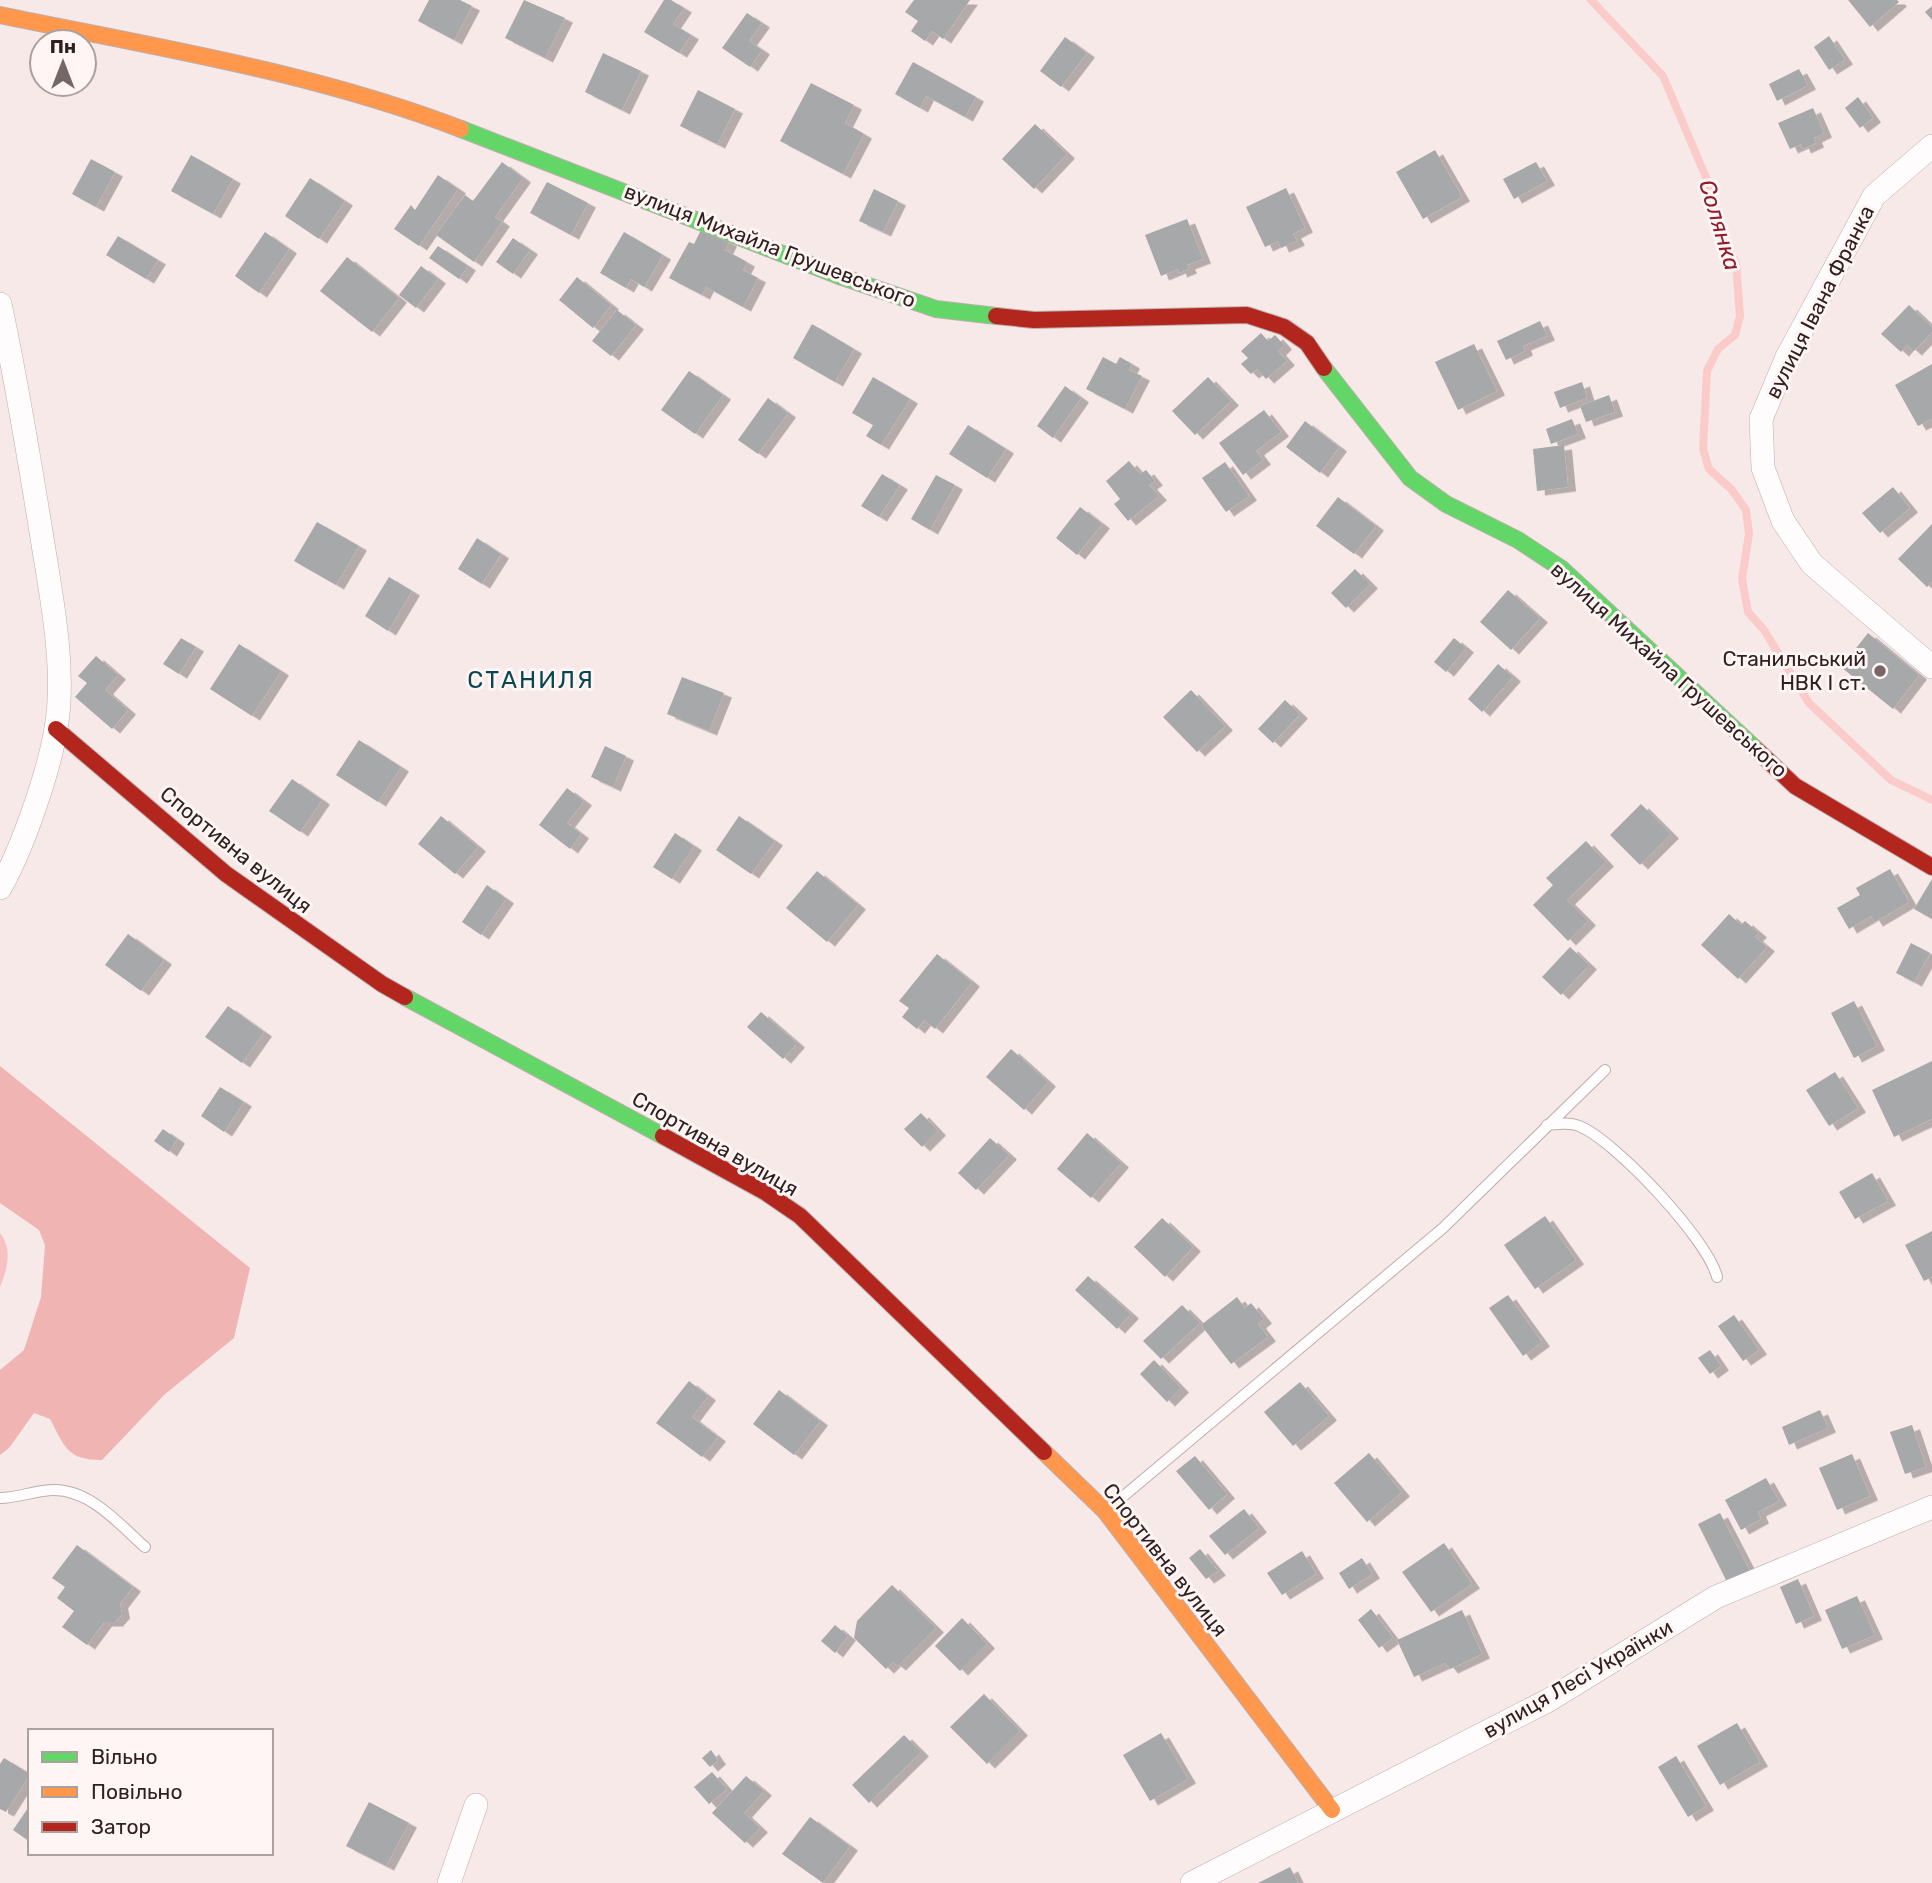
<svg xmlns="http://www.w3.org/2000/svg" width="1932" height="1883" font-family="Rubik,sans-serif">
<defs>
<filter id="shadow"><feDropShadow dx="8" dy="4.5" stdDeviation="0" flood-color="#0004"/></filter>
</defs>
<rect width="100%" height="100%" fill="#f7e9e8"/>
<path fill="#f8c2c2" d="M0 1233C13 1249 7 1270 0 1287Z"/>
<path fill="#f0b4b3" d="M0 1066 250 1268 234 1338 164 1395 102 1460C67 1460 65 1447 50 1419L34 1413 9 1448 0 1455V1370L24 1350 41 1297 45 1245 39 1230 0 1203Z"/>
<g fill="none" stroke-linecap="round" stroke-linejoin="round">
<path stroke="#facbc9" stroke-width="8" d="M1591 0 1663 76 1708 182 1724 238 1736 263 1740 316 1735 335 1718 349 1707 371 1703 449 1709 469 1732 490 1746 510 1749 534 1742 579 1748 612 1764 630 1809 703 1891 780 1932 800"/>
</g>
<path fill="#a6a8a9" filter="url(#shadow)" d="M429 0H460L472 6 454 40 418 21Z
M524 0 565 18 545 58 505 38Z
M664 0H671L684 8 673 24 691 35 679 53 644 32Z
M914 0H970L943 39 932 31 925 41 911 31 918 21 905 12Z
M1848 0H1897L1899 2 1870 27Z
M1932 6V20L1925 12Z
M747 13 762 23 749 41 762 50 750 67 722 48Z
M1829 36 1845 60 1829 70 1814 47Z
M1065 37 1087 53 1061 87 1040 71Z
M603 53 641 71 622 110 585 92Z
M913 62 976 97 965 117 926 96 920 108 895 94Z
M1799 69 1808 85 1777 101 1769 84Z
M811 83 854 105 845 123 864 134 843 174 780 141Z
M698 90 735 109 717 144 680 126Z
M1858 97 1873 118 1860 128 1845 108Z
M1813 108 1824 133 1814 138 1816 143 1803 149 1801 144 1790 149 1778 123Z
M1035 124 1067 154 1034 189 1002 159Z
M1435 150 1462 197 1423 219 1396 172Z
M191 155 233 179 213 214 171 191Z
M91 159 115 172 96 207 72 194Z
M502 162 523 178 495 217 502 222 474 262 436 235 465 195 473 201Z
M1536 162 1547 181 1514 199 1503 179Z
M438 175 458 189 419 246 394 229 411 205 415 210Z
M310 178 345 201 319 239 285 216Z
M547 182 588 203 571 235 530 213Z
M1286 188 1305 228 1293 234 1297 241 1281 248 1278 241 1265 247 1246 207Z
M874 189 898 201 883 232 859 221Z
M1187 219 1203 259 1187 265 1189 269 1179 273 1178 269 1161 276 1145 235Z
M702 228 729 242 725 250 747 262 743 270 758 278 743 307 706 287 702 295 669 278 689 242 694 244Z
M265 232 289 249 259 293 235 276Z
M624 232 663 255 644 287 631 279 626 288 600 273Z
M118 236 158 260 146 279 106 255Z
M513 238 530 250 513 274 496 262Z
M438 246 468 266 459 279 429 258Z
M347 257 399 298 372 332 320 291Z
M421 266 438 279 416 308 399 295Z
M577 277 611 305 593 328 559 300Z
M1909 305 1932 327V332L1914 351 1907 345 1901 352 1881 334Z
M617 310 636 325 611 356 592 341Z
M1540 321 1547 336 1523 346 1525 351 1506 360 1497 341Z
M812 324 854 349 835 382 793 358Z
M1261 333 1268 341 1275 335 1284 345 1278 351 1287 361 1266 379 1257 369 1251 374 1241 364 1248 358 1241 351Z
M1474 344 1497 391 1458 410 1435 362Z
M1103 357 1116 364 1120 357 1132 364 1129 370 1142 376 1125 409 1086 389Z
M1932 364V419L1918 426 1895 385Z
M689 371 723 395 695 434 661 410Z
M873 377 910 399 881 445 866 436 873 425 852 413Z
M1208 377 1231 401 1195 435 1172 411Z
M1582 382 1587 398 1560 408 1554 392Z
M1065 386 1081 398 1053 438 1037 426Z
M1609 395 1615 412 1586 422 1580 406Z
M768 398 788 413 758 454 738 440Z
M1264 410 1281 432 1256 451 1263 460 1243 475 1219 443Z
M1572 419 1578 434 1551 444 1546 429Z
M1305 421 1339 447 1320 473 1286 447Z
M968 425 1006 449 987 478 949 454Z
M1564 445 1568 487 1537 491 1533 449Z
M1129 461 1140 474 1146 470 1155 481 1149 485 1159 496 1128 521 1114 504 1120 499 1106 481Z
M1225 462 1249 496 1226 512 1202 478Z
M882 474 900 485 879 517 861 506Z
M936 475 955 485 930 530 911 519Z
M1893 487 1910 508 1880 533 1862 513Z
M1338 497 1376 526 1354 554 1316 526Z
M1080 507 1102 524 1077 555 1056 538Z
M317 522 359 546 336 585 294 561Z
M1932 524V582L1927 587 1898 559Z
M477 538 501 554 482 584 458 569Z
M1355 569 1370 584 1346 608 1331 593Z
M389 577 412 591 388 631 365 616Z
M1508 590 1540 618 1511 650 1480 622Z
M1868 633 1919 675 1893 709 1841 667Z
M181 638 196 647 179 674 163 664Z
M1454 638 1466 648 1446 672 1434 662Z
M239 644 281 671 252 716 210 689Z
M96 656 118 675 105 690 128 710 112 729 75 697 87 683 78 676Z
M1498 664 1513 677 1482 712 1468 699Z
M682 677 724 693 709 731 667 714Z
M1191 690 1225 726 1197 752 1163 717Z
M1285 700 1300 714 1273 743 1258 729Z
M359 740 401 767 378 802 336 775Z
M605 746 626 756 613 787 591 777Z
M292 779 322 800 300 832 269 811Z
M567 788 584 801 567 823 581 834 570 849 539 825Z
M1641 804 1671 834 1640 865 1610 835Z
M441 816 478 847 455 874 418 844Z
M739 816 775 841 751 874 716 850Z
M675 833 694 846 672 879 653 867Z
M1586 841 1606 862 1567 900 1588 921 1568 941 1533 905 1553 885 1546 878Z
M1890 869 1909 902 1875 922 1871 916 1849 929 1837 908 1860 895 1856 888Z
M817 871 858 905 827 942 786 908Z
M1932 879V919L1914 909Z
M487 885 506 899 481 935 462 922Z
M1729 914 1741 925 1745 921 1759 933 1755 937 1767 947 1738 979 1701 945Z
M128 934 164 960 141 991 105 965Z
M1911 943 1930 953 1914 982 1896 973Z
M1570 947 1589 965 1561 995 1542 977Z
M937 954 972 982 935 1029 924 1020 917 1029 902 1017 909 1008 899 1001Z
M1854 1001 1877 1046 1854 1058 1831 1013Z
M228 1006 264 1032 242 1063 205 1037Z
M761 1012 797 1043 783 1059 747 1027Z
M1011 1049 1048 1082 1024 1110 986 1077Z
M1932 1061V1119L1894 1137 1872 1090Z
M1835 1072 1858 1108 1829 1126 1806 1090Z
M220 1087 244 1102 224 1132 201 1116Z
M921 1113 938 1131 922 1147 904 1129Z
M163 1129 177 1139 169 1152 154 1141Z
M1087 1133 1121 1163 1091 1198 1057 1169Z
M990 1138 1009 1155 976 1190 958 1173Z
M1872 1173 1888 1201 1855 1219 1839 1192Z
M1545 1216 1576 1260 1535 1289 1504 1245Z
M1162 1218 1193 1247 1165 1277 1134 1247Z
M1932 1231V1277L1924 1281 1905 1245Z
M1088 1276 1131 1314 1117 1329 1075 1290Z
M1508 1295 1542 1342 1523 1356 1489 1308Z
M1237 1297 1245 1308 1251 1303 1264 1319 1258 1324 1268 1337 1231 1364 1201 1325Z
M1182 1305 1200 1323 1161 1359 1143 1341Z
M1734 1315 1759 1350 1743 1361 1718 1326Z
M1710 1350 1721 1366 1710 1374 1698 1358Z
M1154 1360 1181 1388 1167 1402 1140 1374Z
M689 1381 708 1396 692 1417 718 1437 702 1457 656 1423Z
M1300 1382 1329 1416 1293 1446 1264 1412Z
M779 1390 820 1421 794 1455 753 1424Z
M1820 1410 1828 1428 1789 1445 1782 1427Z
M1912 1425 1926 1467 1905 1474 1890 1432Z
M1369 1453 1402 1492 1367 1522 1334 1483Z
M1852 1454 1870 1496 1837 1510 1819 1468Z
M1195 1456 1227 1494 1209 1510 1176 1471Z
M1766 1478 1779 1501 1758 1512 1761 1519 1741 1530 1725 1500Z
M1244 1509 1259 1528 1225 1555 1209 1536Z
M1720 1513 1751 1573 1728 1584 1698 1524Z
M1444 1543 1472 1584 1431 1612 1402 1572Z
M77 1545 133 1587 120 1604 122 1614 115 1622H104L87 1645 62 1627 74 1611 57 1598 65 1587 52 1578Z
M1200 1549 1218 1571 1206 1579 1189 1558Z
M1302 1551 1316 1574 1282 1595 1267 1573Z
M1362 1558 1372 1574 1349 1589 1339 1573Z
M1798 1579 1814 1616 1796 1624 1780 1587Z
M892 1585 936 1628 898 1666 893 1662 886 1669 854 1638 857 1621Z
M1857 1596 1875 1635 1842 1649 1825 1610Z
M1371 1609 1393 1638 1379 1648 1358 1620Z
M1462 1610 1482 1654 1450 1669 1445 1663 1414 1677 1397 1640Z
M962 1618 987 1644 960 1671 935 1646Z
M835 1625 848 1636 835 1653 821 1641Z
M984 1694 1020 1731 987 1764 950 1727Z
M1737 1723 1760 1762 1720 1785 1697 1746Z
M1161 1733 1188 1779 1150 1801 1123 1755Z
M904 1735 921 1752 869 1803 852 1785Z
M711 1750 718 1760 710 1767 702 1758Z
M1676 1756 1706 1806 1688 1817 1658 1767Z
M4 1758 30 1774 6 1812 0 1809V1764Z
M712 1772 727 1789 709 1804 694 1787Z
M746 1776 764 1791 744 1813 760 1828 745 1843 712 1813Z
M369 1802 409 1823 386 1866 346 1846Z
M30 1805V1842L13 1830Z
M810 1817 850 1846 823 1883 782 1854Z
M1290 1867 1298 1883H1258Z"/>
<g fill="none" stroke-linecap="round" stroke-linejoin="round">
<defs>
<path id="lane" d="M1547 1125C1558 1124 1569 1122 1579 1126 1615 1140 1709 1241 1717 1277
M0 1498C18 1498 36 1490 54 1490 91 1490 120 1525 145 1547
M1107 1510 1443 1228 1605 1070"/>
<path id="street" d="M1932 146 1874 196 1787 357 1761 419 1763 468 1783 521 1812 564 1932 667
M0 304C17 383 30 463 43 544 52 600 66 672 56 728 49 772 22 850 0 888
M449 1883 476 1805
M1192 1883 1549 1700 1716 1597 1932 1507"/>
<path id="fast" d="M461 129 842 277 936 309 996 316
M1324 368 1410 478 1446 504 1518 540 1562 569 1758 751
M405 997 663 1136"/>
<path id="slow" d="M0 15C155 47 313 72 461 129
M1044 1452 1105 1511 1332 1810"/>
<path id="jam" d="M996 316 1034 320 1247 315 1284 327 1307 343 1324 368
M56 729 226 874 382 984 405 997
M1758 751 1795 786 1932 867
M663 1136 765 1192 800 1216 1044 1452"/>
</defs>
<use href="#lane" stroke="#bcaead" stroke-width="12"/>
<use href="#street" stroke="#bcaead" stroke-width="24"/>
<use href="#fast" stroke="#bcaead" stroke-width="18"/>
<use href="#slow" stroke="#bcaead" stroke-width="18"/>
<use href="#jam" stroke="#bcaead" stroke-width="18"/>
<use href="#lane" stroke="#fefcfc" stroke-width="10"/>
<use href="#street" stroke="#fefcfc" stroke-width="23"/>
<use href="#fast" stroke="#63d668" stroke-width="16"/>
<use href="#slow" stroke="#ff974d" stroke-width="16"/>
<use href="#jam" stroke="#b3261e" stroke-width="16"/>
</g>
<circle fill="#766766" stroke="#fef5f4" stroke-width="2.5" cx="1880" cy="671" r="7"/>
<g text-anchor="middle" stroke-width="6" stroke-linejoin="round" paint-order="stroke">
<g font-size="21" fill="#302120" stroke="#fef5f4">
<text transform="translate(770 246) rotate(21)" y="7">вулиця Михайла Грушевського</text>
<text transform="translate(1820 302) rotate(-63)" y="7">вулиця Івана Франка</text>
<text transform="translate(1669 670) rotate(42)" y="7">вулиця Михайла Грушевського</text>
<text transform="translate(236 850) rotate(39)" y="7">Спортивна вулиця</text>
<text transform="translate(715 1144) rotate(30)" y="7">Спортивна вулиця</text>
<text transform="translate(1165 1560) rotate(52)" y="7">Спортивна вулиця</text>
<text transform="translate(1578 1679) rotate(-30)" y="7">вулиця Лесі Українки</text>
</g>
<g font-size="21" fill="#302120" stroke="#fef5f4" text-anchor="end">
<text x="1866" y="666">Станильський<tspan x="1866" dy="24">НВК І ст.</tspan></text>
</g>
<g font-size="23" font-style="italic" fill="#901b2a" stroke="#fef5f4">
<text transform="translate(1720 225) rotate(73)" y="8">Солянка</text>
</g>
<g font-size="24" letter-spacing="2" fill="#084650" stroke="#fef5f4">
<text x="531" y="688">СТАНИЛЯ</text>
</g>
</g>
<rect x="28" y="1729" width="245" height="126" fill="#fef5f4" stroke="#aca09f" stroke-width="2"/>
<rect x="42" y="1752" width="35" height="10" fill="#63d668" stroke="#aca09f" stroke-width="2"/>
<text x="91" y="1764" font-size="21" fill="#302120">Вільно</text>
<rect x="42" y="1787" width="35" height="10" fill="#ff974d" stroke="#aca09f" stroke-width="2"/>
<text x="91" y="1799" font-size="21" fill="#302120">Повільно</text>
<rect x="42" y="1822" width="35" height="10" fill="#b3261e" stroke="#aca09f" stroke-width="2"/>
<text x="91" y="1834" font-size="21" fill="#302120">Затор</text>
<g transform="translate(63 63)"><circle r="33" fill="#fef5f4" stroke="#aca09f" stroke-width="2"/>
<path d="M0-5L12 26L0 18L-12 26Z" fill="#766766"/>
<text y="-10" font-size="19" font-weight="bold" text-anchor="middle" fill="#302120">Пн</text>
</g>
</svg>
